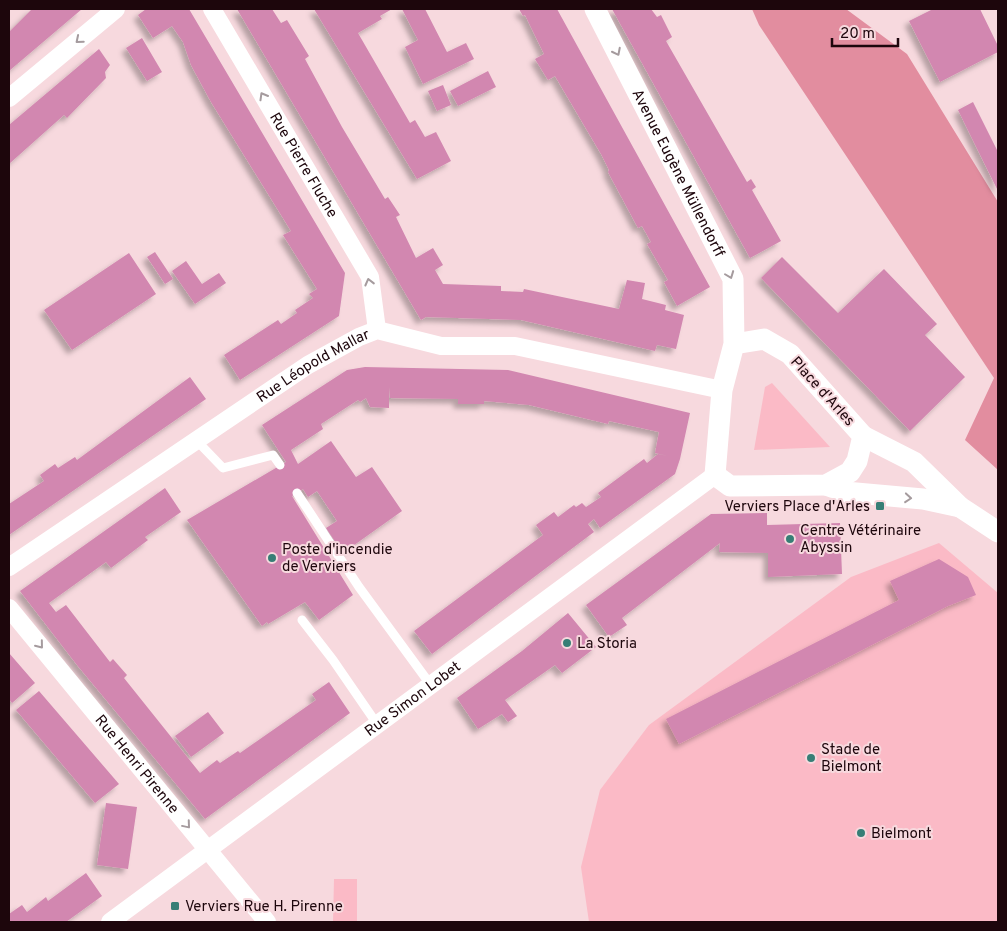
<svg xmlns="http://www.w3.org/2000/svg" width="1007" height="931" font-family="Overpass,sans-serif">
<defs>
<filter id="shadow"><feDropShadow dx="-4.5" dy="4.5" stdDeviation="2.5" flood-color="#0004"/></filter>
</defs>
<rect width="100%" height="100%" fill="#f7d9de"/>
<path fill="#fbbac6" d="M772 383 830 447 754 450 765 387Z
M939 543 998 593V922H589L581 867 600 790 649 725 851 577Z
M334 879H357V922H333Z"/>
<path fill="#e28d9f" d="M752 9H846L907 54 998 202V470L965 440 994 378 759 25Z"/>
<path fill="#d287b0" filter="url(#shadow)" d="M32 9H82L9 71V32Z
M146 9H189L345 273 339 316 240 380 224 355 278 320 281 324 297 313 295 310 313 298 309 294 317 289 283 235 291 231 211 102 191 65 183 42 172 26 153 38 138 15Z
M237 9H272L281 23 287 20 309 56 305 59 342 127 385 199 388 197 400 215 396 217 416 258 433 248 443 265 435 270 443 284 501 286V291L523 292 524 289 619 309 627 280 645 283 642 299 666 305 665 310 684 315 676 349 657 345 655 351 521 320 426 317 421 320Z
M314 9H392L380 16 382 19 358 33 410 123 415 120 425 137 436 132 451 161 417 179Z
M402 9H425L447 52 466 43 474 59 423 84 405 47 418 40Z
M519 9H557L710 287 677 306 664 282 668 280 647 244 651 242 642 226 638 228 608 172 609 170 601 154 555 76 548 80 535 59 544 54 525 15 523 16Z
M612 9H651L657 17 661 15 672 37 666 41 747 182 751 179 756 187 752 190 781 241 750 258Z
M933 9H980L998 46V52L940 82 909 21Z
M142 38 162 72 147 81 126 48Z
M99 49 110 65 105 72 106 78 67 118 64 115 9 164V125Z
M488 71 496 87 458 106 450 91Z
M443 85 451 105 437 111 428 91Z
M973 102 998 152V191L958 110Z
M155 252 173 279 165 284 147 257Z
M129 253 156 294 72 350 44 310Z
M782 257 838 313 884 269 937 324 925 335 965 377 910 431 761 278Z
M186 261 202 284 219 273 226 283 195 304 172 271Z
M365 367 508 370 690 413 680 459 675 474 600 528 594 519 588 524 594 532 432 654 414 631 543 535 536 525 554 512 558 517 574 505 576 507 582 503 586 507 601 497 598 493 644 459 647 463 658 454 668 456 655 453 659 432 609 421 608 424 529 405 484 401V404H458V399L390 398 389 387V408L370 407 366 398 360 402 358 400 321 424 323 429 291 450 298 464 331 441 356 477 372 467 402 511 343 553 326 528 337 521 317 491 308 497 303 489 292 496 353 595 319 620 305 602 268 624 267 622 262 626 187 520 286 462 262 425 347 370Z
M190 377 206 399 9 535V504L44 481 40 475 55 464 58 468 75 457 77 460Z
M165 488 181 512 145 537 148 540 111 568 106 562 49 603 56 612 66 605 110 662 113 659 127 675 124 678 200 773 217 760 220 763 238 751 240 753 316 700 312 694 329 682 350 713 205 819 77 665 20 591Z
M767 513V525L840 523 842 574 768 577V553L719 552 720 543 622 618 627 625 609 637 586 605 711 514Z
M939 559 968 577 976 595 948 606 679 744 666 719 899 600 890 581Z
M568 613 596 647 562 673 555 665 505 700 517 716 508 722 502 714 478 729 457 698 522 651Z
M9 653 35 683 12 703 9 699Z
M39 691 119 784 95 803 16 710Z
M208 712 224 733 191 757 175 736Z
M106 803 137 807 128 869 97 865Z
M86 873 102 896 66 922H9V914L22 905 27 912 46 897 48 901Z"/>
<g fill="none" stroke-linecap="round" stroke-linejoin="round">
<path stroke="#fff" stroke-width="9" d="M197 441 223 468 273 455 280 465
M297 493 359 587 430 684
M302 620 333 660 377 724"/>
<g stroke="#fff" stroke-width="18">
<path id="s1" d="M212 9 370 277 377 330"/>
<path d="M9 98 116 9"/>
<path id="s2" d="M9 567 308 365 359 337 377 330 441 346H515L722 390"/>
<path id="s3" d="M9 608 267 922"/>
<path id="s4" d="M110 922 715 475"/>
</g>
<g stroke="#fff" stroke-width="21">
<path id="s5" d="M595 9 733 279 734 344 722 390 715 475 730 486 826 485 850 472 857 461 863 436 790 354 764 339 734 344"/>
<path d="M863 436 914 462 960 507 998 532"/>
<path d="M826 485 845 492 923 499 960 507"/>
</g>
</g>
<defs><path id="oneway-chevron" d="M-2-3.5L2.5 0L-2 3.5" fill="none" stroke-width="1.6" stroke-linecap="round" stroke-linejoin="round" transform="scale(1.25)"/></defs>
<g stroke="#a59b9e">
<use href="#oneway-chevron" transform="translate(79 40) rotate(140)"/>
<use href="#oneway-chevron" transform="translate(617 52) rotate(63)"/>
<use href="#oneway-chevron" transform="translate(263 96) rotate(-120)"/>
<use href="#oneway-chevron" transform="translate(730 275) rotate(69)"/>
<use href="#oneway-chevron" transform="translate(369 282) rotate(-104)"/>
<use href="#oneway-chevron" transform="translate(908 498) rotate(5)"/>
<use href="#oneway-chevron" transform="translate(40 645) rotate(51)"/>
<use href="#oneway-chevron" transform="translate(187 825) rotate(50)"/>
</g>
<g fill="#377e76" stroke="#f7d9de" stroke-width="2">
<rect x="875" y="501" width="10" height="10" rx="2.5"/>
<circle cx="790" cy="539" r="5"/>
<circle cx="272" cy="558" r="5"/>
<circle cx="567" cy="643" r="5"/>
<circle cx="811" cy="758" r="5"/>
<circle cx="861" cy="833" r="5"/>
<rect x="170" y="901" width="10" height="10" rx="2.5"/>
</g>
<g text-anchor="middle" stroke-width="4" stroke-linejoin="round" paint-order="stroke">
<g font-size="15" fill="#1d060c" stroke="#f7d9de">
<text dy="5" stroke="none"><textPath href="#s1" startOffset="181">Rue Pierre Fluche</textPath></text>
<text dy="5" stroke="none"><textPath href="#s5" startOffset="184">Avenue Eugène Müllendorff</textPath></text>
<text dy="5" stroke="none"><textPath href="#s2" startOffset="365">Rue Léopold Mallar</textPath></text>
<text transform="translate(823 391) rotate(48)" y="5">Place d'Arles</text>
<text dy="5" stroke="none"><textPath href="#s4" startOffset="376">Rue Simon Lobet</textPath></text>
<text dy="5" stroke="none"><textPath href="#s3" startOffset="202">Rue Henri Pirenne</textPath></text>
</g>
<g font-size="15" fill="#1d060c" stroke="#f7d9de" text-anchor="start">
<text x="870" y="511" text-anchor="end">Verviers Place d'Arles</text>
<text x="800" y="535">Centre Vétérinaire<tspan x="800" dy="17">Abyssin</tspan></text>
<text x="282" y="554">Poste d'incendie<tspan x="282" dy="17">de Verviers</tspan></text>
<text x="577" y="648">La Storia</text>
<text x="821" y="754">Stade de<tspan x="821" dy="17">Bielmont</tspan></text>
<text x="871" y="838">Bielmont</text>
<text x="185" y="911">Verviers Rue H. Pirenne</text>
</g>
</g>
<rect width="1007" height="931" fill="none" stroke="#1d060c" stroke-width="20"/>
<path d="M832 38v8h66v-8" fill="none" stroke="#1d060c" stroke-width="2.5"/>
<text x="840" y="38" font-size="15" fill="#1d060c" stroke="#f7d9de" stroke-width="4" paint-order="stroke">20 m</text>
</svg>
